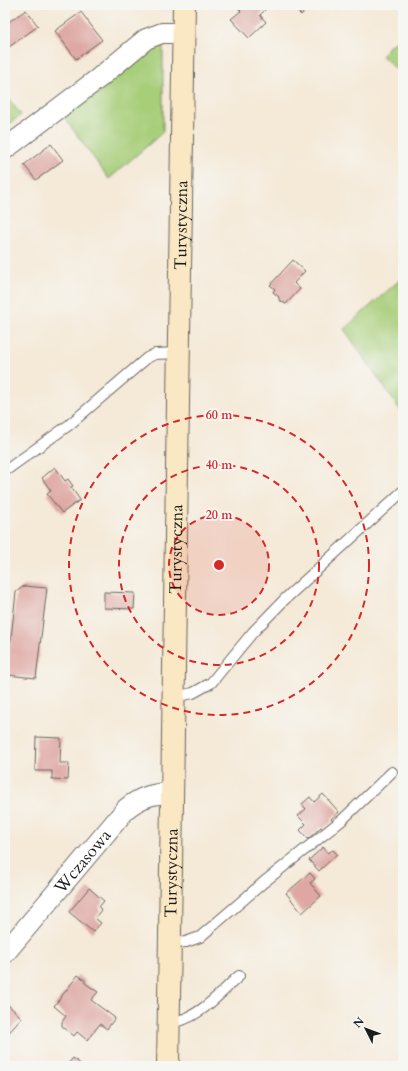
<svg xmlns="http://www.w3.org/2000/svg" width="408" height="1071" font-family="Cardo,serif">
<rect width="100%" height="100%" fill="#f6f6f2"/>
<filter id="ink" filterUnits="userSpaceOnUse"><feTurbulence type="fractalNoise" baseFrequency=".025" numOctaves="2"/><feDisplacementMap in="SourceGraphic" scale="8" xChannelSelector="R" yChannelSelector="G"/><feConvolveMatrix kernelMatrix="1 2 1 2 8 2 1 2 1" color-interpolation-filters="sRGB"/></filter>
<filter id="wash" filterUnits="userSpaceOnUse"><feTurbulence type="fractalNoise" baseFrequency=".012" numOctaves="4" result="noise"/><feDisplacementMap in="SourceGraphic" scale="16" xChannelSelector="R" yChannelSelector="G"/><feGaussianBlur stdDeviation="0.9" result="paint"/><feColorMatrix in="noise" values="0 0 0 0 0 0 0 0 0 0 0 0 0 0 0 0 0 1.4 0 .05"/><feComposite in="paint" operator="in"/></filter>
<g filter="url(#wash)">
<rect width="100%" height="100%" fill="#f5e9d7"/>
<path fill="#a7ce79" stroke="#62754a" d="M163 39V132L109 179 61 113 115 71Z
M402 39 403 41V76L382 56 390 45Z
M5 94 21 115 5 127Z
M403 277V414L344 329Z"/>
<g id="blocks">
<path fill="#dea7a3" d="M239 5H261L265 10 260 15 266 22 249 38 231 19 241 11 238 8Z
M292 5H312L301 15Z
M26 10 38 26 5 50V21L7 23Z
M81 12 102 40 76 59 55 31Z
M51 144 63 160 36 180 24 165Z
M293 260 305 271 294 283 300 289 286 304 279 300V297L273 292 275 289 270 285Z
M55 467 65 481 68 479 73 486 71 487 80 500 62 513 47 494 51 491 42 478Z
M24 586 47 588 36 678 7 675 16 592Z
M104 592 135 593 134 609 104 608Z
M36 737 61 738 60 763H69L68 780 52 779V771H35Z
M323 794 339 812 331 819 333 821 323 829 321 827 308 839 300 830 306 824 298 816 306 809 302 804 310 797 314 802Z
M323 847 328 853 333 850 337 854 319 871 309 860Z
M310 873 315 879 310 883 321 896 302 913 286 893Z
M89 888 104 901 99 907 101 910 95 918 101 923 93 932 69 912Z
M78 975 85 980V983L98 992 91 1000 115 1018 107 1029 100 1024 87 1040 77 1032 74 1036 62 1026V1022L66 1016 54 1006Z
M5 1002 22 1018 5 1037Z
M73 1058 83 1066H66Z"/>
</g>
</g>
<g filter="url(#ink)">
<use href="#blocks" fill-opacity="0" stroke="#68645d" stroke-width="1"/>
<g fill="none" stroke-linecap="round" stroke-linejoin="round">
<defs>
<path id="lane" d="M5 471 69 425 147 358 155 354 179 353
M174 697 193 693 211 683 253 632 285 599 403 491
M170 943 186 942 200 937 264 882 342 820 392 772
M169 1022C196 1022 220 993 239 976"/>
<g id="street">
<path d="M5 149 99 78 146 39 162 33H183"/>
<path id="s1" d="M5 953 127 808C142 796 155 793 173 793"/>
</g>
<g id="secondary">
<path id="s2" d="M168 1066 184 5"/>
</g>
</defs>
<use href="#lane" stroke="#68645d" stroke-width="12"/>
<use href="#street" stroke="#68645d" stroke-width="22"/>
<use href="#secondary" stroke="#68645d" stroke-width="24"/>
<use href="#lane" stroke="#fff" stroke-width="10"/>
<use href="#street" stroke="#fff" stroke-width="20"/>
<use href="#secondary" stroke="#fae7c3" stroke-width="22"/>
</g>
</g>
<circle cx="219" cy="565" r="50" fill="#d62828" fill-opacity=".12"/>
<g fill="none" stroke="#d62828" stroke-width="2" stroke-dasharray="7 5">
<circle cx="219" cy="565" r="50"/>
<circle cx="219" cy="565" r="100"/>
<circle cx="219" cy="565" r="150"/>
</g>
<g text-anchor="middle" stroke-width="4" stroke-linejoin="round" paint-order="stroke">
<g font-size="17" fill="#1c1c1c" stroke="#f6f6f2">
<text dy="6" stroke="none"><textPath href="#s2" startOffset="841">Turystyczna</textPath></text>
<text dy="6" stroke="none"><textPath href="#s2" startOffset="517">Turystyczna</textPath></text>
<text dy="6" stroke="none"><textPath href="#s1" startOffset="120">Wczasowa</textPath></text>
<text dy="6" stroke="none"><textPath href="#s2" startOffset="193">Turystyczna</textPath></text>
</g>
</g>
<circle cx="219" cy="565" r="6" fill="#d62828" stroke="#f6f6f2" stroke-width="2"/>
<g font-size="12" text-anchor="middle" font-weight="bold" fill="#d62828" stroke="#f6f6f2" stroke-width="4" stroke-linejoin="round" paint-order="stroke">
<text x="219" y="419">60 m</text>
<text x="219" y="469">40 m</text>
<text x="219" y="519">20 m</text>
</g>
<rect width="408" height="1071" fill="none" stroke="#f6f6f2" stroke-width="20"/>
<g transform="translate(366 1029) rotate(312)" stroke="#f6f6f2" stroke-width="3" paint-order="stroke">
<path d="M0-3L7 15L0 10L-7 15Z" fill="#1c1c1c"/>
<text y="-6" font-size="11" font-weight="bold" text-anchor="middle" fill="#1c1c1c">N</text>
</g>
</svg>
